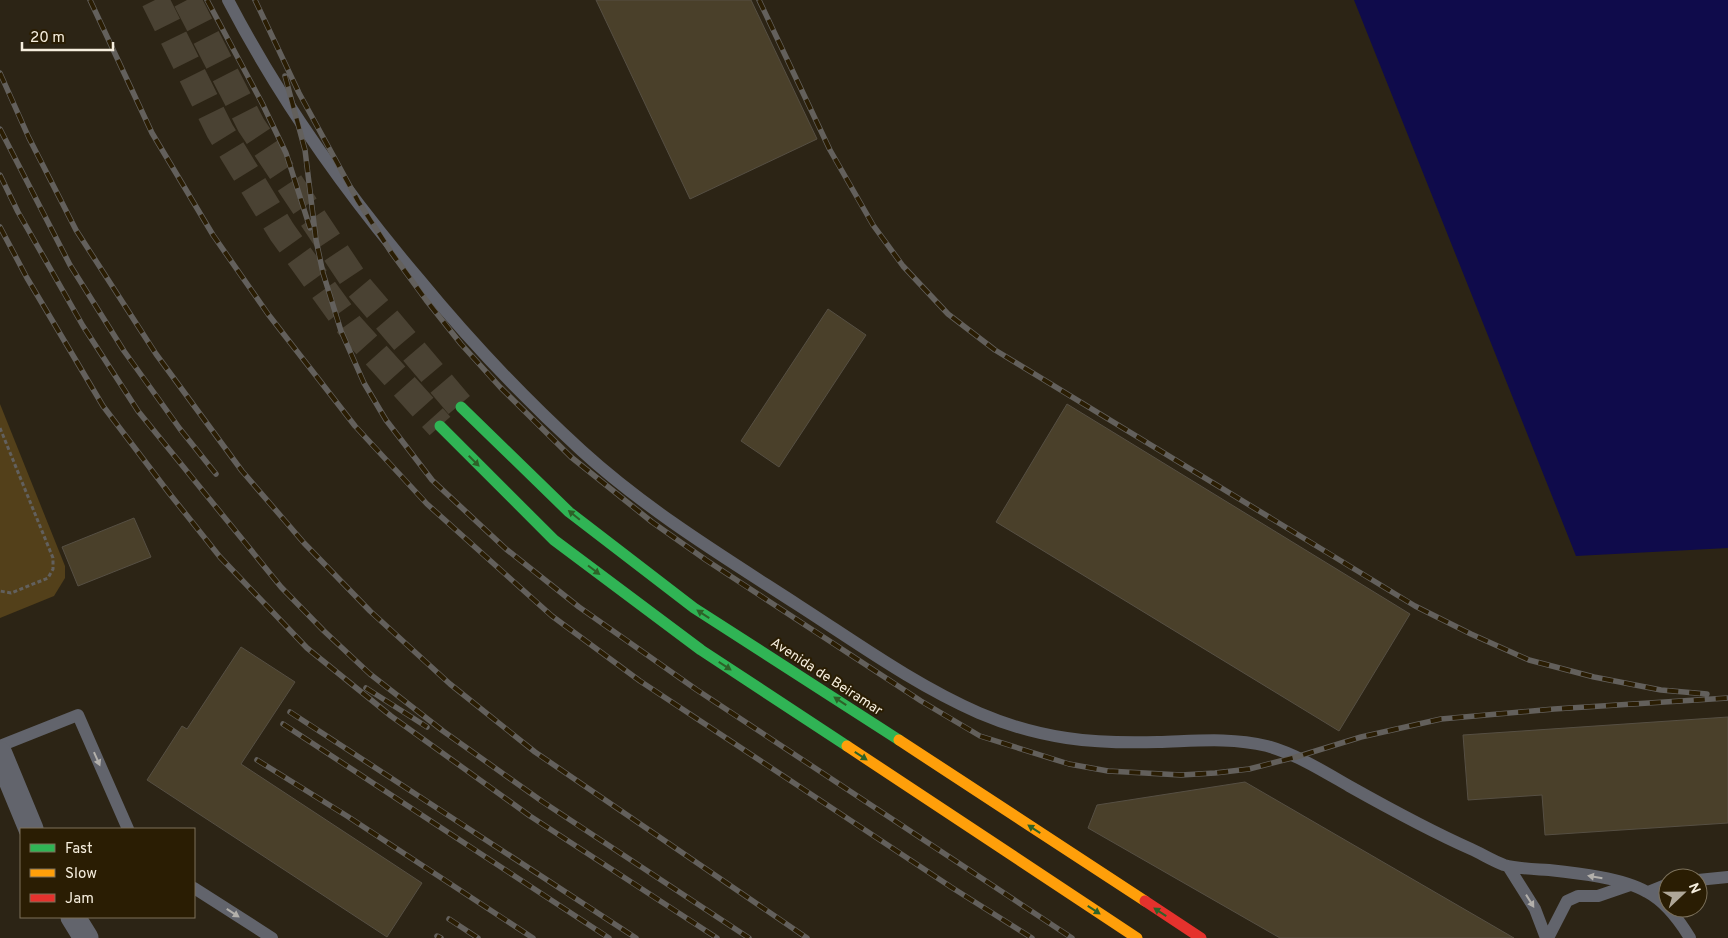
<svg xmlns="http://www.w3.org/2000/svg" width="1728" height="938" font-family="Overpass,sans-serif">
<rect width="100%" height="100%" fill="#2c2415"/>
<path fill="#53401a" d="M0 404 65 566V578L54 596 0 618Z"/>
<path fill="#0f0b4b" d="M1354 0H1728V548L1576 556Z"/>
<path fill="#4a402a" stroke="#564f43" d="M596 0H751L817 139 690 199Z
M828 309 866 335 779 467 741 441Z
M1067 404 1410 614 1339 731 996 522Z
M134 518 151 557 78 586 62 547Z
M241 647 295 682 241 764 422 883 387 937 147 780 182 726 187 729Z
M1728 717V823L1545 835 1542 795 1468 800 1463 735Z
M1245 782 1514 938H1280L1088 828 1097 805Z"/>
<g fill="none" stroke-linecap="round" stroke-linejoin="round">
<path stroke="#4a4233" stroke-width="28" stroke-dasharray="28 14" stroke-linecap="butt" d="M155 0 220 131 282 232 349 325 440 426
M187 0 251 125 358 286 461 407"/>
<path stroke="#62605e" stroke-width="3" stroke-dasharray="4 2.5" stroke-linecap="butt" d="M0 428 53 558V569L48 578 11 593 0 591"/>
<path stroke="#62646c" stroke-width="12" d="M228 0C280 100 346 193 419 279 469 340 524 398 582 451 648 511 724 557 798 605 857 643 915 685 979 713 1040 739 1092 744 1158 742 1195 741 1230 737 1267 746 1296 754 1323 771 1349 786 1390 809 1428 830 1471 849 1482 854 1493 861 1504 865 1518 869 1535 869 1549 870 1577 873 1623 878 1647 892 1666 902 1679 920 1690 938
M0 746 78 715 128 829
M1508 866 1535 909 1546 938
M1698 880 1728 877
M194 888 272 938
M1648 892 1668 884
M1548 938 1567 901 1578 896H1598L1630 885"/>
<path stroke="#62646c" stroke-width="25" d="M0 754 31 829
M73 917 86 938"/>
<path stroke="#30b455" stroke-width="11" d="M461 407 569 512 694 608 899 740
M440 426 554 540 701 650 847 746"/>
<path stroke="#ff9f0a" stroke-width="11" d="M899 740 1145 901
M847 746 1137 938"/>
<path stroke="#e5322d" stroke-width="11" d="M1145 901 1201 938"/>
<defs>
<path id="rail" d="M90 0 152 133 213 235 268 314 355 426 427 504 552 616 640 681 951 887 1032 938
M207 0 262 103 286 153 310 228
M255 0 299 93 358 201 391 252 426 300 461 344 500 387 571 457 652 522 706 560 921 701 980 736 1069 764 1108 771 1181 775 1215 773 1249 769 1296 757 1361 737 1441 719 1554 709 1728 698
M759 0 830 150 873 225 903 266 948 314 995 350 1415 606 1471 634 1529 660 1594 677 1661 690 1707 694
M0 73 29 138 76 230 156 354 242 471 304 543 370 611 450 684 535 752 807 938
M285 76 305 150 316 240 323 273 341 331 364 383 386 420 432 480 506 549 579 607 697 690 1072 938
M0 129 70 265 124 351 180 429 216 474
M0 175 18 212 83 326 138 411 281 587 324 631 370 674 443 731 543 802 749 938
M0 227 27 278 103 406 169 493 220 557 307 648 391 716 530 816 717 938
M366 688 427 727
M290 712 636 938
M283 724 609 938
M257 760 347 816 533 938
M449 919 478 938
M437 936 441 938"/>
</defs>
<use href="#rail" stroke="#63605c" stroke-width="5.5"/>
<use href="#rail" stroke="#2a1d03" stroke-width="4" stroke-dasharray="11" stroke-linecap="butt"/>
</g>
<defs><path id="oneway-solid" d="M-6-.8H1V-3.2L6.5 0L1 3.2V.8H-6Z" transform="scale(1.25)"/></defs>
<g fill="#2d6128">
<use href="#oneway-solid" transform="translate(474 461) rotate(45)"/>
<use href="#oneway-solid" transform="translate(574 515) rotate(-141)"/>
<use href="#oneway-solid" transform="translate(594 570) rotate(37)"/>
<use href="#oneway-solid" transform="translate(703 614) rotate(-147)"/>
<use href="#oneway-solid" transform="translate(725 666) rotate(33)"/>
<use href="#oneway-solid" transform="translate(840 701) rotate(-147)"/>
<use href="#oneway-solid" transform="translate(861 756) rotate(33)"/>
<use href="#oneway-solid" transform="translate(1034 829) rotate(-147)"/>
<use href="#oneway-solid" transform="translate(1094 910) rotate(33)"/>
<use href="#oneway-solid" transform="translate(1160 912) rotate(-147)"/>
</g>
<g fill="#b3b0ab">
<use href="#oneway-solid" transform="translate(97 759) rotate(66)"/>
<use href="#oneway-solid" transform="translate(1595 877) rotate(-170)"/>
<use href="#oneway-solid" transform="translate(1530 901) rotate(58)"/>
<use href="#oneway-solid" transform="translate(233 913) rotate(33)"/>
</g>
<g text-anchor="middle" stroke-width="4" stroke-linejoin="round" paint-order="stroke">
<g font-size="14" fill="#f6eede" stroke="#2a1d03">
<text transform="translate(827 676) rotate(33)" y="5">Avenida de Beiramar</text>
</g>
</g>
<rect x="20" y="828" width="175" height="90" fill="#2a1d03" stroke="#7c715b"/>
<rect x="30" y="844" width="25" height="8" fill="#30b455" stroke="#7c715b"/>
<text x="65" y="853" font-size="15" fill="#f6eede">Fast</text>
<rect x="30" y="869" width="25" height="8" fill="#ff9f0a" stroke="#7c715b"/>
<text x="65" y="878" font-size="15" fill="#f6eede">Slow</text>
<rect x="30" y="894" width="25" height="8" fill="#e5322d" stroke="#7c715b"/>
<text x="65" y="903" font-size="15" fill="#f6eede">Jam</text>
<g transform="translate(1683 893) rotate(68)"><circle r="24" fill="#2a1d03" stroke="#7c715b"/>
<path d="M0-4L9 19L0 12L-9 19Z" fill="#afa798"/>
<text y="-8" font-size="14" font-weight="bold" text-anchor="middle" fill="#f6eede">N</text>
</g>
<path d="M22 42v8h91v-8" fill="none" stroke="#f6eede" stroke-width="2.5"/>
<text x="30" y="42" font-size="15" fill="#f6eede" stroke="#2a1d03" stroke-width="4" paint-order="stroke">20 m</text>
</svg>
